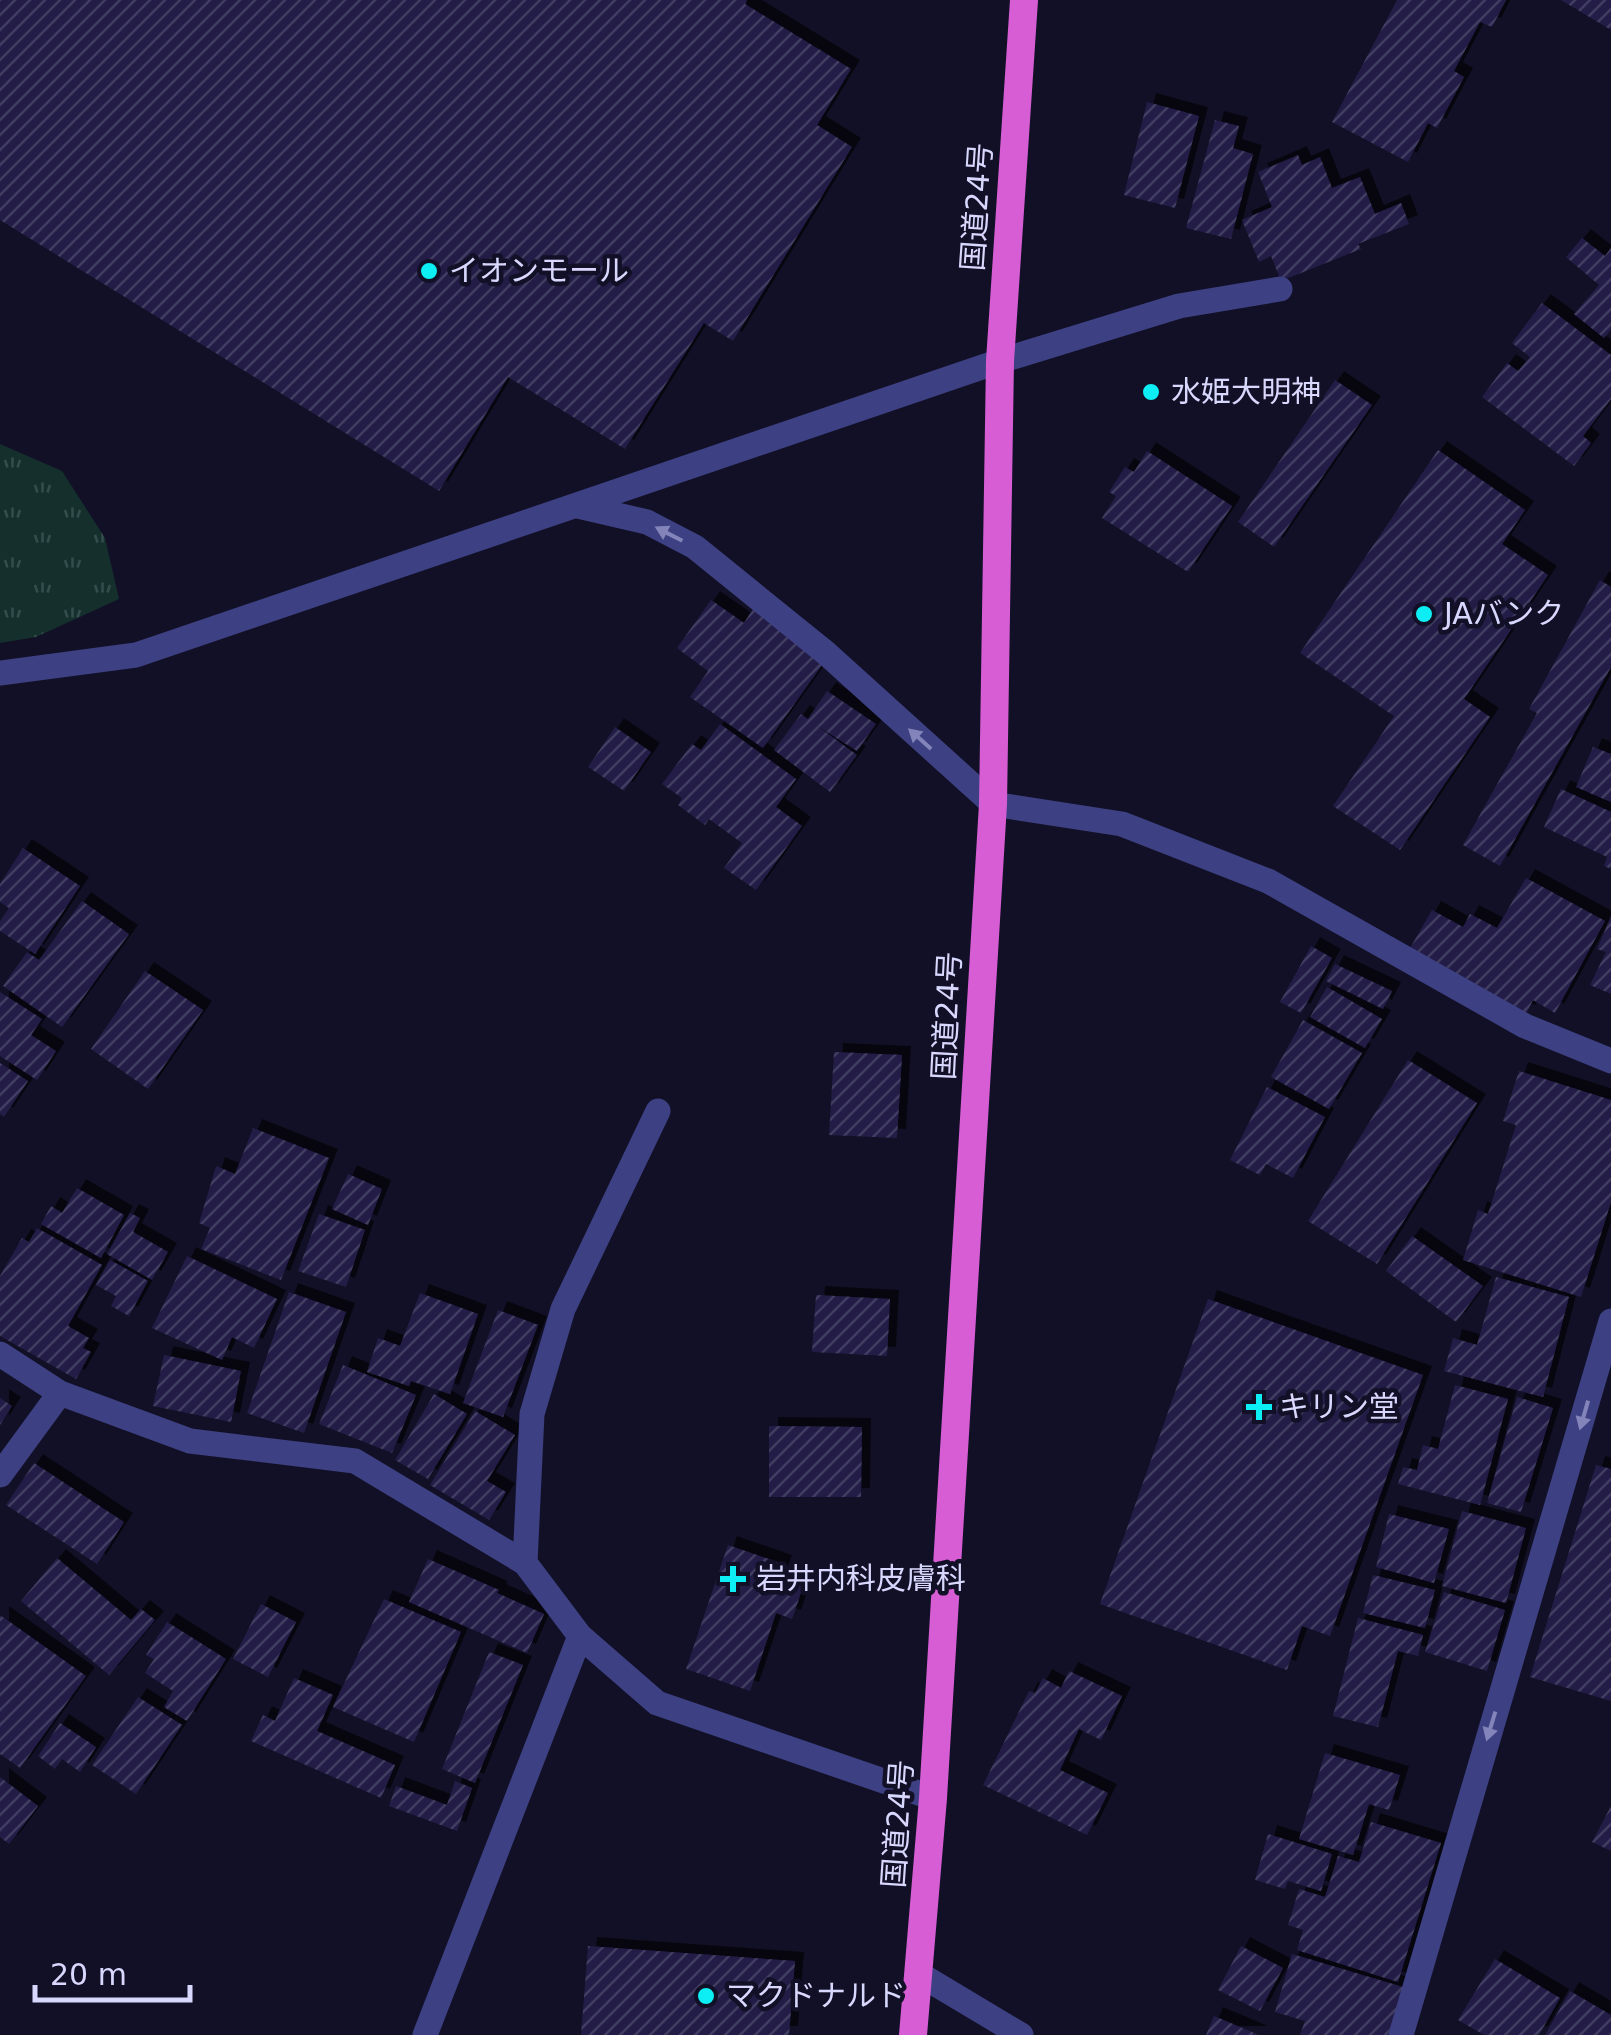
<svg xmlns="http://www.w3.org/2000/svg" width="1611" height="2035" font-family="'DejaVu Sans','Noto Sans JP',sans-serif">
<defs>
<pattern id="grass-tufts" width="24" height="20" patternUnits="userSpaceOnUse" patternTransform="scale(2.5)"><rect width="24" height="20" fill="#142f2c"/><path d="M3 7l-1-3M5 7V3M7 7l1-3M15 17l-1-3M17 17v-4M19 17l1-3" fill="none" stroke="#354c4c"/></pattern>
<pattern id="building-hatch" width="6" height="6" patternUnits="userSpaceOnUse" patternTransform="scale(2.5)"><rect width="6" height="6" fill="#221d46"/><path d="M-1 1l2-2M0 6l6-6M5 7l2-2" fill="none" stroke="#413d62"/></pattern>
<filter id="shadow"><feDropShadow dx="9" dy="-9" stdDeviation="0" flood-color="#0009"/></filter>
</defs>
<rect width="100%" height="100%" fill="#121026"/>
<path fill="url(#grass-tufts)" d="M0 444 62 471 105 538 119 599 36 637 0 643Z"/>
<path fill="url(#building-hatch)" filter="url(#shadow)" d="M0 0H747L745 4 851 69 817 125 852 147 733 341 704 323 625 449 508 377 439 491 0 220Z
M1397 0H1506L1492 27 1480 22 1454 71 1464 77 1437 128 1428 123 1408 162 1332 122Z
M1561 0H1611V30Z
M1147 102 1199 116 1175 208 1124 195Z
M1215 120 1239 126 1233 148 1253 154 1231 239 1186 228Z
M1298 155 1302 165 1320 157 1332 188 1360 177 1375 214 1401 203 1409 224 1358 244 1361 249 1281 281 1271 256 1259 262 1242 220 1272 207 1258 172Z
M1582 238 1605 256 1611 248V330L1604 338 1574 314 1599 285 1566 257Z
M1542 303 1611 355V399L1583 436 1591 443 1574 466 1482 397 1507 363 1518 371 1530 357 1512 343Z
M1335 380 1372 405 1274 547 1238 522Z
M1438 450 1525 510 1502 544 1548 575 1464 699 1490 717 1400 850 1333 806 1394 716 1300 653Z
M1147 451 1232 506 1188 572 1102 518 1116 496 1109 492 1125 467 1134 472Z
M1600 580 1611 587V667L1500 866 1463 845 1537 713 1529 709Z
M711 600 744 623 753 609 825 661 763 748 690 697 708 671 677 648Z
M827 691 876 724 857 751 816 725 857 755 830 792 774 750 801 714 808 719Z
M720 724 796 779 776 807 802 826 756 890 724 868 742 843 709 819 705 825 678 805 682 798 662 784 692 744 701 750Z
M615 727 651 752 624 791 588 767Z
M1593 747 1611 754V802L1576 787Z
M1561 789 1611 812V869L1604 866 1607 857 1544 827Z
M23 848 80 886 35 954 0 931V921L9 908 0 902V884Z
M1526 878 1605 921 1555 1013 1533 1000 1526 1014 1409 950 1432 910 1463 927 1470 914 1497 928Z
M82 901 129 934 62 1027 3 986 27 952 39 960Z
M1611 916V994L1590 985 1606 952 1597 949Z
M1311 946 1332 958 1301 1013 1280 1002Z
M1335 964 1392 991 1383 1009 1326 981Z
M145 971 203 1010 148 1089 91 1049Z
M1327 987 1382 1019 1365 1048 1310 1017Z
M0 992 42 1019 31 1035 56 1051 37 1080 0 1056Z
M1303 1020 1362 1053 1329 1109 1271 1077Z
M834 1052 902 1055 897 1138 829 1135Z
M1408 1060 1477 1103 1377 1264 1308 1221Z
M0 1063 28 1081 4 1117 0 1114Z
M1519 1071 1611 1100V1202L1581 1297 1463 1260 1478 1210 1488 1214 1516 1125 1503 1121Z
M1267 1087 1325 1117 1293 1178 1266 1164 1260 1175 1230 1160Z
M253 1128 329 1158 281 1280 201 1249 210 1228 199 1223 216 1166 235 1174Z
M348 1174 382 1189 368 1225 332 1209Z
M77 1188 124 1215 101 1258 41 1224 51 1206 62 1213Z
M130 1213 140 1218 133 1232 168 1252 152 1280 107 1254Z
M319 1214 365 1230 346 1287 298 1271Z
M37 1228 102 1265 68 1326 89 1338 83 1348 91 1352 76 1379 0 1336V1276L22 1238 29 1242Z
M1412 1236 1483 1286 1456 1322 1386 1271Z
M187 1256 277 1299 254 1348 232 1337 222 1360 152 1328Z
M110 1260 148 1281 129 1316 111 1306 116 1296 96 1285Z
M1496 1277 1569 1297 1543 1397 1444 1371 1453 1338 1477 1345Z
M289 1292 346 1312 304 1433 247 1413Z
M420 1293 478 1314 450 1394 411 1381 409 1386 367 1372 378 1338 400 1346Z
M816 1295 890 1299 887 1356 812 1352Z
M1208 1299 1423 1375 1330 1636 1302 1626 1287 1670 1100 1604Z
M498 1310 538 1325 503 1417 463 1403Z
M164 1355 241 1371 231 1422 153 1406Z
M343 1365 416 1395 392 1453 319 1424Z
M1455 1385 1508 1399 1480 1505 1398 1484 1403 1467 1417 1470 1423 1445 1438 1449Z
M434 1394 467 1414 428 1479 395 1460Z
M1517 1397 1553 1408 1521 1512 1487 1503Z
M0 1398 12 1406 0 1425Z
M475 1411 515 1435 487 1481 506 1492 489 1520 430 1485Z
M769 1426 862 1427 861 1497H769Z
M34 1463 124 1522 97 1564 6 1505Z
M1596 1465 1611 1469V1701L1530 1677Z
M1462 1511 1526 1528 1506 1603 1442 1586Z
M1389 1514 1449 1529 1434 1583 1376 1567Z
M728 1545 783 1564 778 1578 803 1587 792 1619 776 1613 750 1691 686 1669Z
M57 1558 131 1620 141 1609 155 1620 109 1675 21 1601Z
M428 1559 499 1590 497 1593 544 1614 527 1653 409 1602Z
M1373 1575 1435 1590 1425 1628 1363 1613Z
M1444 1592 1505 1610 1487 1671 1425 1652Z
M384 1599 461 1632 414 1742 333 1707Z
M261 1604 296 1622 268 1677 233 1659Z
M0 1615 86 1676 20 1768 0 1754Z
M1358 1618 1423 1635 1418 1656 1398 1651 1378 1727 1333 1716Z
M167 1622 226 1659 187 1721 164 1707 173 1691 145 1673 154 1659 146 1655Z
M489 1652 523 1665 475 1783 442 1769Z
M1069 1671 1122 1696 1101 1740 1079 1729 1060 1770 1108 1793 1087 1835 983 1785 1029 1691 1035 1693 1043 1678 1061 1688Z
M294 1678 333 1695 317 1731 395 1765 381 1798 251 1741 263 1715 275 1721Z
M138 1697 182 1725 136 1794 92 1765Z
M60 1723 96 1747 80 1772 62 1759 55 1769 38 1756Z
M1325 1753 1400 1775 1389 1810 1369 1804 1353 1855 1299 1839Z
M0 1777 38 1806 9 1844 0 1837Z
M455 1781 472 1788 457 1831 389 1806 396 1786 447 1805Z
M1611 1806V1851L1592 1842Z
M1371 1822 1441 1843 1398 1982 1297 1950 1303 1930 1288 1925 1299 1889 1325 1897 1338 1856 1359 1862Z
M1268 1834 1332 1854 1321 1891 1288 1881 1285 1889 1255 1880Z
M588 1946 795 1961 789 2035H581Z
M1241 1946 1283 1968 1260 2011 1218 1990Z
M1292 1954 1403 1987 1388 2035H1300L1305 2021 1275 2012Z
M1495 1959 1560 1998 1539 2035H1484L1458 2020Z
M1570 1991 1611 2015V2035H1545Z
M1214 2016 1259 2035H1206Z"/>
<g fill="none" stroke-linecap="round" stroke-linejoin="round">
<path stroke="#3d4082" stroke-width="25" d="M578 506 647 522 695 547 826 653 993 804 1122 824 1268 881 1525 1026 1611 1061
M0 673 136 655 1000 361 1179 306 1280 289
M0 1354 60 1393 190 1441 355 1461 525 1563 580 1636 657 1703 933 1798
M0 1475 60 1393
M525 1563 532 1414 563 1309 658 1111
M919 1974 1021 2035
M425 2035 580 1636
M1401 2035 1611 1321"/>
<path stroke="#d65dd4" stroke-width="28" d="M913 2035 933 1798 993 804 1000 361 1024 0"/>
</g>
<defs><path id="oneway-solid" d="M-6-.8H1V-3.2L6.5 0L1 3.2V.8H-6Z" transform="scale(2.5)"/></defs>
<g fill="#8384b9">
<use href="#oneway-solid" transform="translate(669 534) rotate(-153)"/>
<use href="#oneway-solid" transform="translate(920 739) rotate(-138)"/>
<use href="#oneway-solid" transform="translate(1584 1415) rotate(106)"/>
<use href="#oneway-solid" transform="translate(1491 1726) rotate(107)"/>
</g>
<g fill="#0ceef4" stroke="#121026" stroke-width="4">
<circle cx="429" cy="271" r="10"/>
<circle cx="1151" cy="392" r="10"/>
<circle cx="1424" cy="614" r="10"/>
<path d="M1254 1392h10v10h10v10h-10v10h-10v-10h-10v-10h10z"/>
<path d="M728 1564h10v10h10v10h-10v10h-10v-10h-10v-10h10z"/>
<circle cx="706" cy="1996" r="10"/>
</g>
<g text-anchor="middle" stroke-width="9" stroke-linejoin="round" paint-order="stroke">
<g font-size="30" fill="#d8d7fd" stroke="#121026">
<text transform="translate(977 207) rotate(-86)" y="10">国道24号</text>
<text transform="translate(947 1016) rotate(-87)" y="10">国道24号</text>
<text transform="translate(898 1824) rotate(-86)" y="10">国道24号</text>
</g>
<g font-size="30" fill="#d8d7fd" stroke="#121026" text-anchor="start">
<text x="449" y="281">イオンモール</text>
<text x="1171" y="402">水姫大明神</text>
<text x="1444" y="624">JAバンク</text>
<text x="1279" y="1417">キリン堂</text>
<text x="756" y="1589">岩井内科皮膚科</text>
<text x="726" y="2006">マクドナルド</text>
</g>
</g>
<path d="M35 1985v15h155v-15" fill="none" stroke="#d8d7fd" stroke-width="5"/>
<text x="50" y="1985" font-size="30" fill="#d8d7fd" stroke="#121026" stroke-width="8" paint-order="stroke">20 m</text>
</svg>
